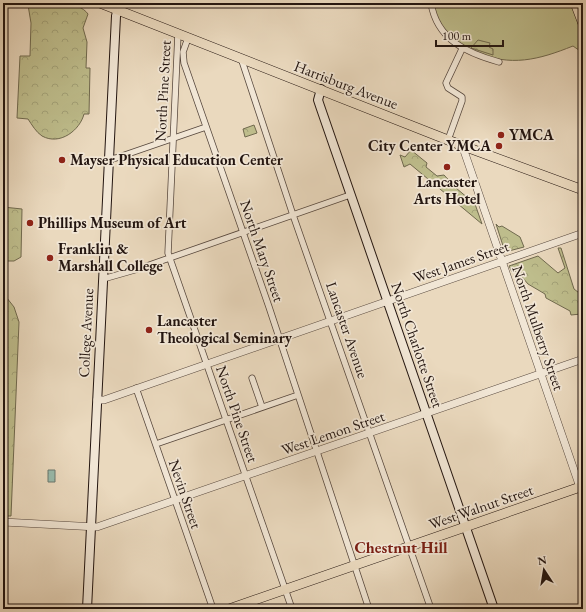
<svg xmlns="http://www.w3.org/2000/svg" width="586" height="612" font-family="'EB Garamond',serif">
<defs>
<pattern id="park-crowns" width="20" height="18" patternUnits="userSpaceOnUse"><rect width="20" height="18" fill="#bebd8c"/><path d="M2 6a3 3 0 1 1 6 0M12 15a3 3 0 1 1 6 0" fill="none" stroke="#a3a278"/></pattern>
<pattern id="water-ripples" width="26" height="14" patternUnits="userSpaceOnUse"><rect width="26" height="14" fill="#99bbac"/><path d="M2 4q2-2 4 0t4 0M15 11q2-2 4 0t4 0" fill="none" stroke="#84a093"/></pattern>
</defs>
<rect width="100%" height="100%" fill="#ead9be"/>
<filter id="stains"><feTurbulence type="fractalNoise" baseFrequency=".005" numOctaves="4"/><feColorMatrix values="0 0 0 0 .2 0 0 0 0 .09 0 0 0 0 .02 0 0 0 .5 -.17"/></filter>
<radialGradient id="worn" r=".72"><stop offset=".6" stop-color="#630" stop-opacity="0"/><stop offset="1" stop-color="#630" stop-opacity=".3"/></radialGradient>
<path fill="#bebd8c" stroke="#70694e" d="M434 3H572L583 34V53L573 46C538 60 511 67 475 52 463 46 449 38 441 26 436 21 435 10 434 3Z"/>
<path fill="url(#park-crowns)" stroke="#70694e" d="M37 3C51 4 78 0 88 14L83 28 87 42 86 68H90L89 114H84C80 130 60 146 42 136 36 132 32 125 28 119L17 118 20 56H30L31 23 28 5Z
M478 40 490 43 489 47 493 49V55L471 48Z
M254 125 257 133 245 137 243 129Z
M411 150 427 163 426 167 437 176 444 175 456 188 475 204 482 224 410 164 404 167 400 155 405 157Z
M3 207 22 209 21 257 14 261H3Z
M496 224 499 227 502 226 520 237 524 247 505 252Z
M558 248H561L574 289 583 296V320L581 314 571 315 570 311 546 298 545 294 528 284 517 271 512 272 509 266 538 256 558 273 565 268Z
M3 293 14 307 19 322 11 516H3Z"/>
<path fill="url(#water-ripples)" stroke="#6a796e" d="M48 470H55V482H48Z"/>
<g fill="none" stroke-linecap="round" stroke-linejoin="round">
<defs>
<path id="minor" d="M431 3C437 40 467 53 499 62
M178 34 168 253 292 609
M188 38 183 52 184 63 269 307 369 609
M241 58 293 215 431 609
M448 140 462 101V97L448 88 446 83 462 49
M109 159 116 158 206 127
M103 279 138 269 350 195
M252 378 262 407
M136 388 213 609
M156 444 298 395"/>
<path id="tertiary" d="M462 145 583 496
M97 400H104L583 233
M3 522 97 527 583 359"/>
<path id="secondary" d="M321 89 318 100 320 106 494 609
M87 609 116 16 119 3"/>
<path id="primary" d="M100 3 458 144 583 190
M229 609 583 486"/>
<path id="trunk" d="M575 3 583 24"/>
</defs>
<use href="#minor" stroke="#55463c" stroke-width="7"/>
<use href="#tertiary" stroke="#55463c" stroke-width="8"/>
<use href="#secondary" stroke="#231510" stroke-width="10"/>
<use href="#primary" stroke="#231510" stroke-width="10"/>
<use href="#trunk" stroke="#231510" stroke-width="10"/>
<use href="#minor" stroke="#f1e6d5" stroke-width="5.5"/>
<use href="#tertiary" stroke="#f1e6d5" stroke-width="7"/>
<use href="#secondary" stroke="#f1e6d5" stroke-width="8"/>
<use href="#primary" stroke="#ead9be" stroke-width="9"/>
<use href="#trunk" stroke="#ead9be" stroke-width="9"/>
</g>
<g fill="#8f2418" stroke="#f1e6d5" stroke-width="1.5">
<circle cx="501" cy="135" r="4"/>
<circle cx="499" cy="146" r="4"/>
<circle cx="62" cy="160" r="4"/>
<circle cx="447" cy="167" r="4"/>
<circle cx="30" cy="223" r="4"/>
<circle cx="50" cy="258" r="4"/>
<circle cx="149" cy="330" r="4"/>
</g>
<g text-anchor="middle" stroke-width="3.5" stroke-linejoin="round" paint-order="stroke">
<g font-size="15" fill="#231510" stroke="#f1e6d5">
<text transform="translate(346 85) rotate(21)" y="5">Harrisburg Avenue</text>
<text transform="translate(163 91) rotate(-87)" y="5">North Pine Street</text>
<text transform="translate(262 251) rotate(71)" y="5">North Mary Street</text>
<text transform="translate(461 262) rotate(-19)" y="5">West James Street</text>
<text transform="translate(538 328) rotate(71)" y="5">North Mulberry Street</text>
<text transform="translate(347 330) rotate(71)" y="5">Lancaster Avenue</text>
<text transform="translate(86 333) rotate(-87)" y="5">College Avenue</text>
<text transform="translate(417 345) rotate(71)" y="5">North Charlotte Street</text>
<text transform="translate(237 414) rotate(71)" y="5">North Pine Street</text>
<text transform="translate(333 433) rotate(-19)" y="5">West Lemon Street</text>
<text transform="translate(185 494) rotate(71)" y="5">Nevin Street</text>
<text transform="translate(481 507) rotate(-19)" y="5">West Walnut Street</text>
</g>
<g font-size="15" font-weight="bold" fill="#231510" stroke="#f1e6d5" text-anchor="start">
<text x="509" y="140">YMCA</text>
<text x="491" y="151" text-anchor="end">City Center YMCA</text>
<text x="70" y="165">Mayser Physical Education Center</text>
<text x="447" y="187" text-anchor="middle">Lancaster<tspan x="447" dy="17">Arts Hotel</tspan></text>
<text x="38" y="228">Phillips Museum of Art</text>
<text x="58" y="254">Franklin &amp;<tspan x="58" dy="17">Marshall College</tspan></text>
<text x="157" y="326">Lancaster<tspan x="157" dy="17">Theological Seminary</tspan></text>
</g>
<g font-size="16" font-weight="bold" fill="#7a1f14" stroke="#f1e6d5">
<text x="401" y="553">Chestnut Hill</text>
</g>
</g>
<rect width="586" height="612" fill="none" stroke="#ead9be" stroke-width="16"/>
<rect x="4" y="4" width="578" height="604" fill="none" stroke="#231510" stroke-width="2"/>
<rect x="8" y="8" width="570" height="596" fill="none" stroke="#231510"/>
<g transform="translate(544 570) rotate(348)" stroke="#f1e6d5" stroke-width="3" paint-order="stroke">
<path d="M0-3L7 15L0 10L-7 15Z" fill="#231510"/>
<text y="-6" font-size="11" font-weight="bold" text-anchor="middle" fill="#231510">N</text>
</g>
<path d="M436 40v6h67v-6" fill="none" stroke="#231510" stroke-width="2"/>
<text x="442" y="40" font-size="12" fill="#231510" stroke="#f1e6d5" stroke-width="3" paint-order="stroke">100 m</text>
<rect width="100%" height="100%" filter="url(#stains)"/>
<rect width="100%" height="100%" fill="url(#worn)"/>
</svg>
